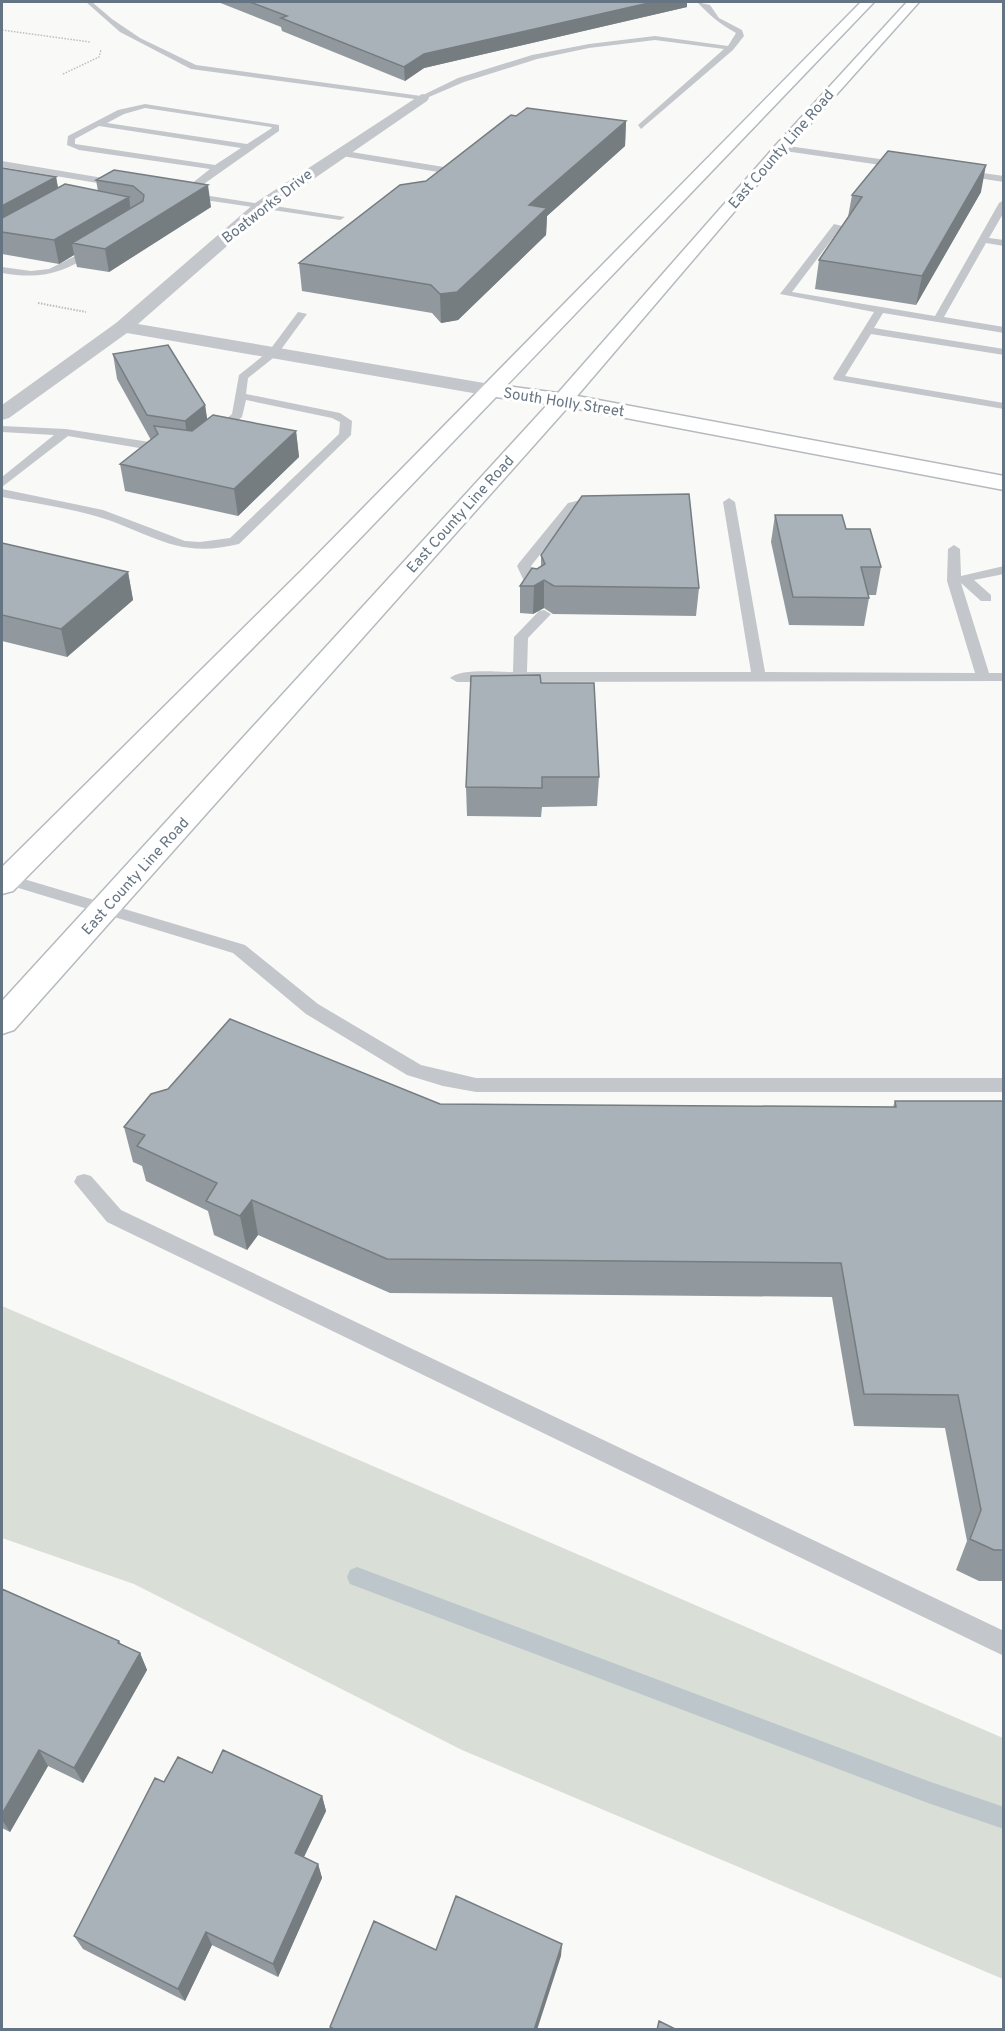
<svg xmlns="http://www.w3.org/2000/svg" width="1005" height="2031" font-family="Overpass,sans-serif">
<rect width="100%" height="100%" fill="#f9f9f7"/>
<path fill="#d9ded6" d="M2 1306 1003 1738V1979L462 1750 134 1584 2 1538Z"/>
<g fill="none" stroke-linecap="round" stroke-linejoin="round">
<path fill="#bcc6cb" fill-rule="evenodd" d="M357 1567 928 1781 1004 1807V1829L928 1803 350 1584 347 1577 350 1570Z"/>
<defs>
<path id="secondary" d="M861 2H874L506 386 558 393 776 145 907 2H919L786 151 577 396 1004 476V490L568 407 14 1030 2 1034V1001L548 404 496 397 321 579 13 891 2 894V867L303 569Z"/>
</defs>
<use href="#secondary" stroke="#b5babf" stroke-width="3"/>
<path stroke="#bbbec1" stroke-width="1.5" stroke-dasharray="1.5 1.5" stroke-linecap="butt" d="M2 30 90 42
M63 74 99 57 101 50"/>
<path stroke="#bbbec1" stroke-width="2" stroke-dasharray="1.5 1.5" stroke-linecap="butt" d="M38 303 86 312"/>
<path fill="#c3c7cb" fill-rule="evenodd" d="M86 2H92L112 19 140 38 196 65 421 96 458 78 532 55 589 44 655 36 728 46 736 33C718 23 710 15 697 2L710 5 719 18 742 30 744 36 733 50 641 129 638 125 724 49 655 40 589 48 537 59 464 82 422 100 191 69 120 32Z
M145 104 279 125V131L191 193 345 217 340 220 184 197 180 194 181 192 210 169 79 150 67 145 68 136 118 110ZM145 108 271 127 272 128 247 144 107 123 124 114ZM99 126 241 148 215 165 75 144V139Z
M781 145 901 162 905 165 901 168 778 150Z
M339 150 444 167 448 170 444 173 336 155Z
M2 161 121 181 125 184 121 187 2 167Z
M961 170 1004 176V182L958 175Z
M1004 200V212L989 238 1004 240V246L986 243 944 317 1004 327V333L883 313 874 328 1004 349V355L871 334 845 376 1004 403V409L834 380 833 378 874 312 780 294 834 224 842 226 792 292 935 316 999 203Z
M95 246 100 249 98 251C62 273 44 280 2 273V267L31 271 49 269Z
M298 312 307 314 277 355 248 378 246 394 340 413 352 421 351 435 239 544C174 560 150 531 92 515 63 507 32 503 2 497V489L103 510 185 541 200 542 230 538 339 434 340 422 332 418 246 400 242 417 220 435 210 433 232 414 239 375 269 351Z
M2 426 66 429 169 445 175 449 169 453 68 436 2 487V477L54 435 2 432Z
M598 496 604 500 602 503 576 509 531 566 542 591 535 595 530 594 517 566 519 563 568 503Z
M729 498 735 502 765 672 975 673 947 581 948 549 954 545 960 549 961 576 1004 566V574L974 580 991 595V601H981L961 583 989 673H1004V681L457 682 450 678C460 668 498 672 513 672L514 637 539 611 544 610 551 614 528 638 527 672H751L723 502Z
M7 874 245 945 318 1004 421 1065 476 1078H1004V1092H476L443 1086 407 1075 306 1014 233 953 2 883V875Z
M84 1174 91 1176 121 1210 1004 1631V1656L107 1222 74 1182 77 1176Z"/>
<path fill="#c3c7cb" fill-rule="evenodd" d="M422 94 427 95 429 98 427 101 267 211 138 324 490 384 497 386 500 390 497 394 490 396 127 333 9 418 2 420V405L116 323 255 203Z"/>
<use href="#secondary" fill="#fff" fill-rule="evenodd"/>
</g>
<path fill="#91999e" d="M218 2H687V7L424 68 405 81 282 31 281 27Z
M516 116 626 121 625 146 547 216 546 235 458 320 441 323 432 313 302 291 299 263 426 181Z
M2 168 56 177 58 188 98 191 96 180 114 170 211 207 109 272 77 267 74 255 59 264 2 254Z
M981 192 916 305 815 289 819 260 848 217 852 195Z
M113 354 205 405 207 419 296 431 299 457 238 516 125 491 120 464 151 440 117 379Z
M775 515 846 529 881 567 876 595H869V598L864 626 789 625 771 542Z
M2 543 128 572 133 600 67 657 2 641Z
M541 555 699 588 696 616 553 614 544 608 533 614 520 613V586L537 569 541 566Z
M541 683 599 777 597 806 542 807 541 817 467 816 466 787Z
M895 1101H1004V1581H979L956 1570 967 1541 945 1428 854 1426 832 1297 390 1293 258 1235 247 1250 214 1235 208 1211 146 1181 142 1166 133 1162 124 1127 440 1104 893 1107Z
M2 1589 119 1641 121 1644 140 1653 147 1670 83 1783 48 1766 10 1832 2 1828Z
M212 1773 322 1796 326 1811 304 1857 318 1864 322 1878 278 1977 212 1945 185 2001 83 1949 74 1936 164 1782Z"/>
<path fill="#767d81" d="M653 2H687V7L424 68 405 81 404 67 424 54Z
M626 121 625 146 547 216 546 235 458 320 441 323 440 294 529 205Z
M986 165 981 192 916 305 922 276Z
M56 177 60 199 2 232V206Z
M208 185 211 207 109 272 105 249Z
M129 197 132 220 72 243 74 255 59 264 54 240Z
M205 405 209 431 189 447 185 421Z
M296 431 299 457 238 516 234 489Z
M128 572 133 600 67 657 61 629Z
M544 580V608L533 614 534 586Z
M252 1200 258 1235 247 1250 240 1216Z
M140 1653 147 1670 83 1783 74 1768Z
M39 1750 48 1766 10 1832 2 1820V1814Z
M322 1796 326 1811 299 1867 295 1853Z
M318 1864 322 1878 278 1977 273 1964Z
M206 1932 212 1945 185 2001 178 1989Z
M562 1944 561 1956 537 2030H534Z"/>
<path fill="#a9b2b8" stroke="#767d81" stroke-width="1.5" d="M250 2H653L424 54 404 67 281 18 287 16Z
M527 108 626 121 529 205 547 208 457 292 440 294 431 285 299 263 400 185 426 181 511 115 516 116Z
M888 151 986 165 922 276 819 260 862 197 852 195Z
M2 168 56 177 2 206Z
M114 170 208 185 105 249 72 243 143 201 144 195 133 186 96 180Z
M65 184 129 197 54 240 2 232V218Z
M168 345 205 405 185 421 147 415 113 354Z
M213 415 296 431 234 489 120 464 158 434 154 426 192 431Z
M689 494 699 588 554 586 544 580 534 586H520L532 568 537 569 545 564 541 555 582 496Z
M775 515H842L846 529H870L881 567H861L869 598 793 597Z
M2 543 128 572 61 629 2 615Z
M540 675 541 683H594L599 777H542V788L466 787 471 676Z
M230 1019 440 1104 896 1107 895 1101H1004V1550H994L970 1539 981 1510 958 1395 864 1394 841 1263 387 1259 252 1200 240 1216 206 1201 217 1183 137 1146 145 1135 124 1127 151 1094 168 1089Z
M2 1589 119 1641 118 1643 140 1653 74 1768 39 1750 2 1814Z
M223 1750 322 1796 295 1853 318 1864 273 1964 206 1932 178 1989 74 1936 155 1778 164 1782 178 1757 212 1773Z
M456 1896 562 1944 534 2030H336L330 2027 374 1921 436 1950Z
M659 2021 677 2030H657Z"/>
<g text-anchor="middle" stroke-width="6" stroke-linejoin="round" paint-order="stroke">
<g font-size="15" fill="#657482" stroke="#fff">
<text transform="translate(781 149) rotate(-49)" y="5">East County Line Road</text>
<text transform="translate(267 206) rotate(-38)" y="5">Boatworks Drive</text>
<text transform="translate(564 402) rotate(9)" y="5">South Holly Street</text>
<text transform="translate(460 514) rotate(-48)" y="5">East County Line Road</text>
<text transform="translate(135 876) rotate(-48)" y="5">East County Line Road</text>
</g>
</g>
<rect width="1005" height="2031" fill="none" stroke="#657482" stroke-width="6"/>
</svg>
